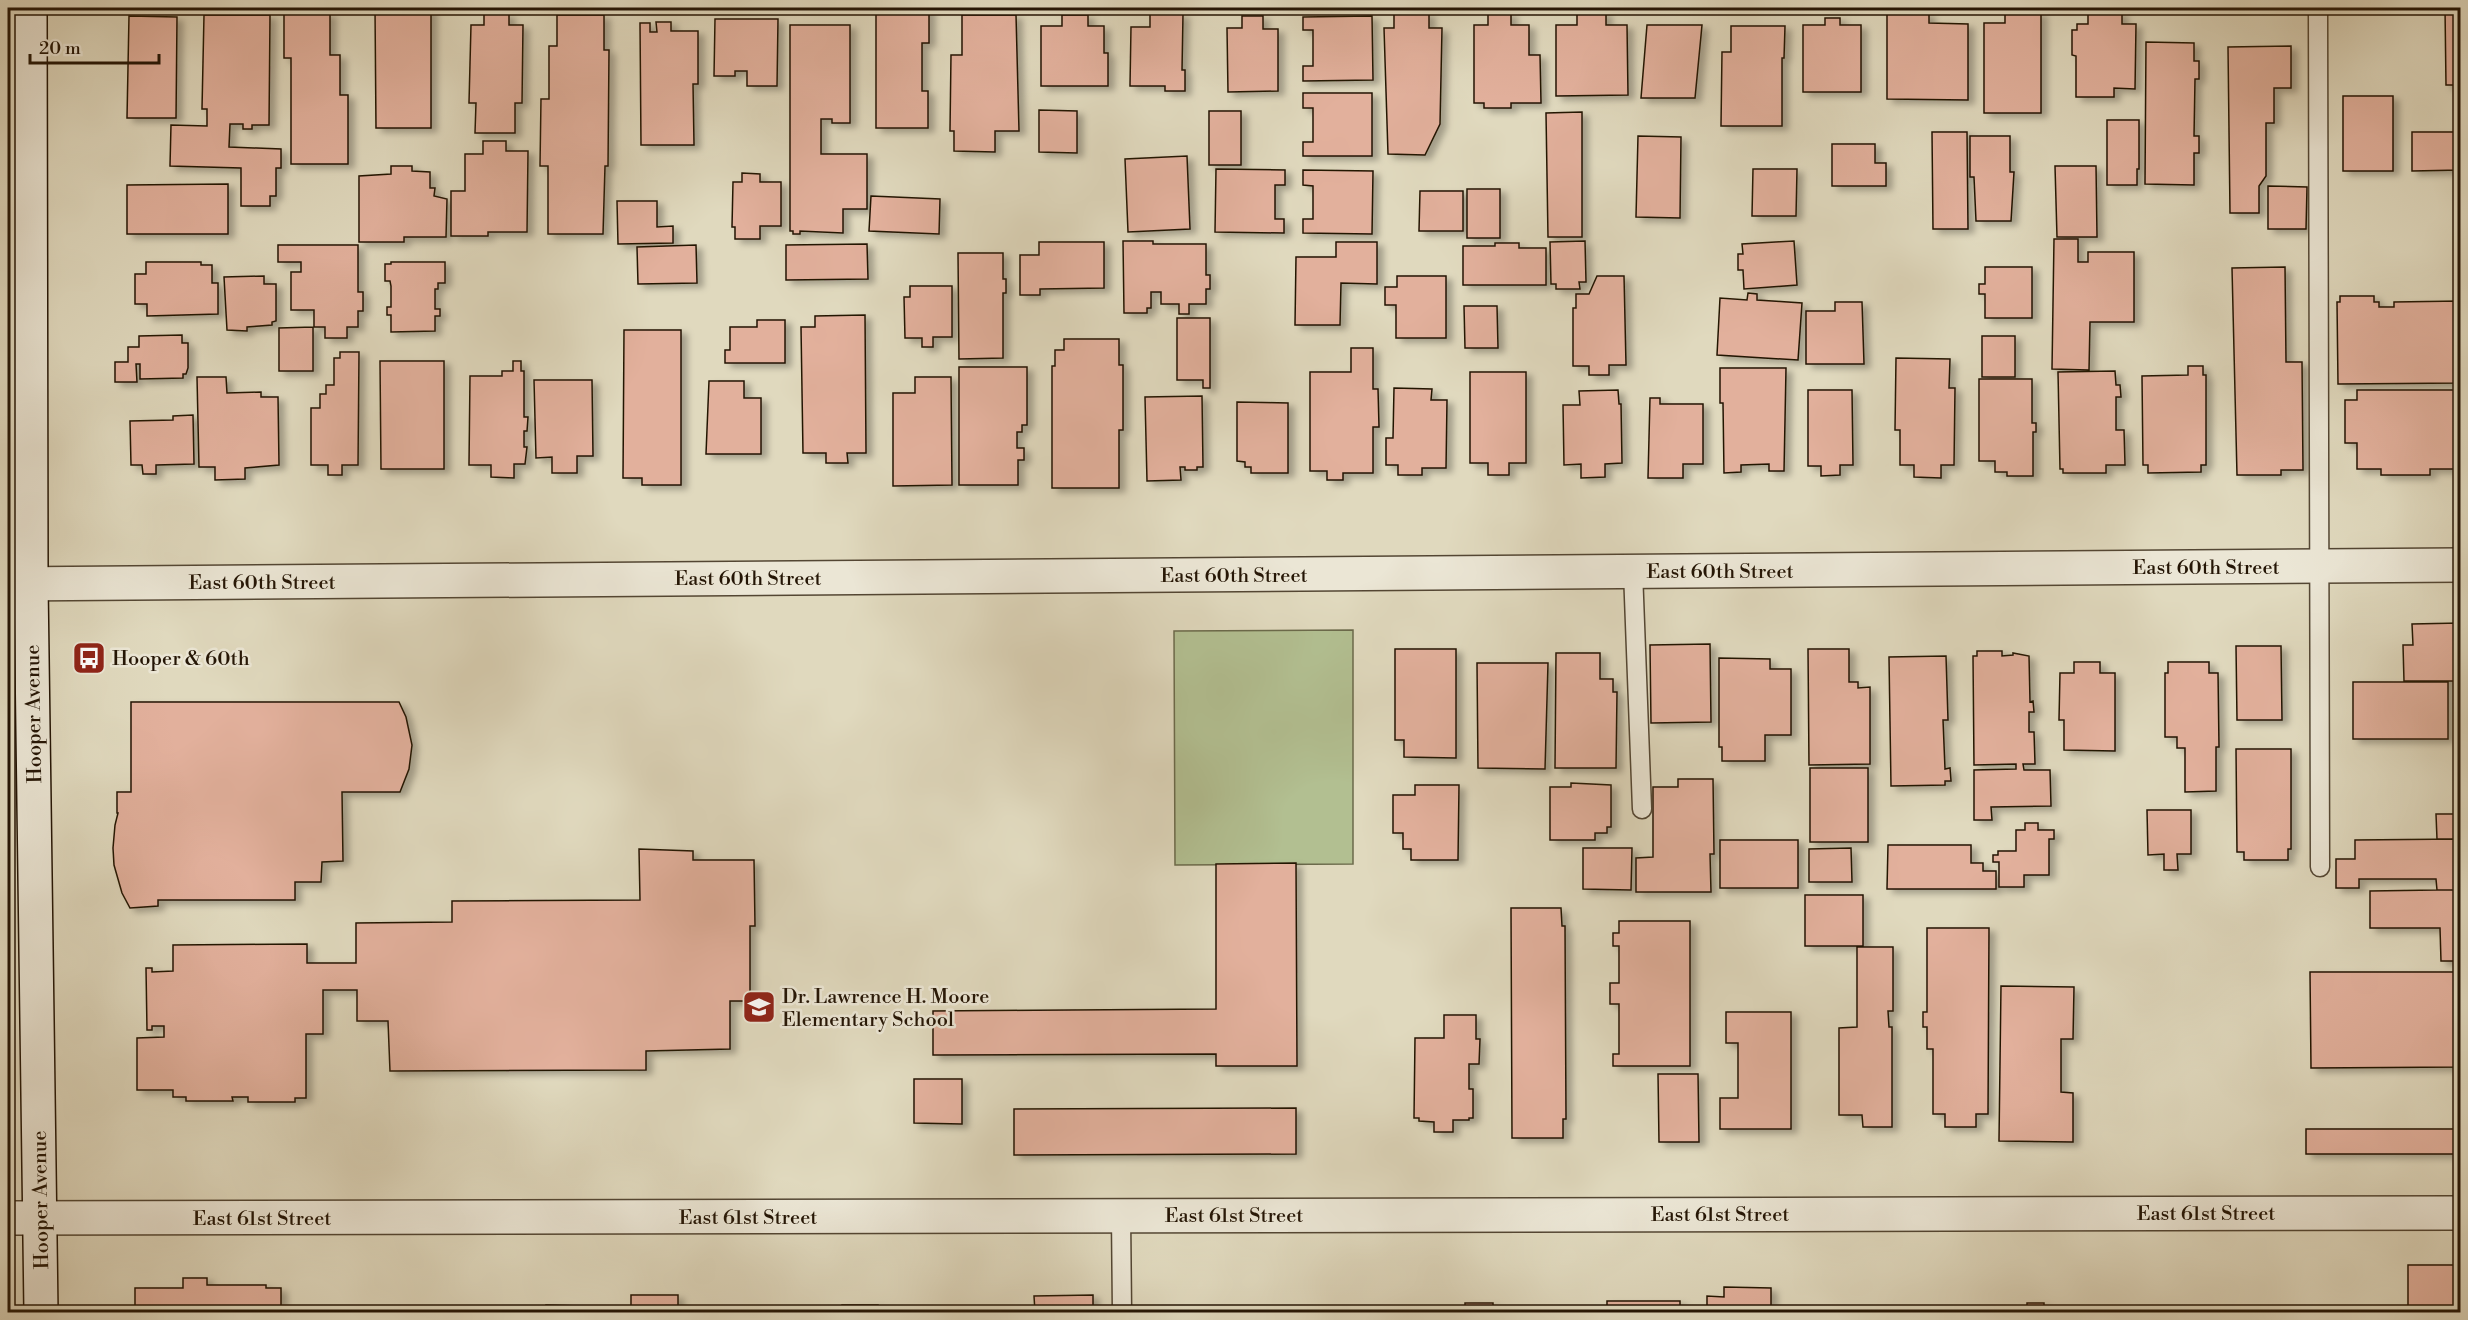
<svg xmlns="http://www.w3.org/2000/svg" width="2468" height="1320" font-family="'Libre Bodoni',serif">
<defs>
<filter id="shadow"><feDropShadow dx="6" dy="4" stdDeviation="3" flood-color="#0004"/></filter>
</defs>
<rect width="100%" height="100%" fill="#e0d9be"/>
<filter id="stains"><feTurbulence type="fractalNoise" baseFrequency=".00333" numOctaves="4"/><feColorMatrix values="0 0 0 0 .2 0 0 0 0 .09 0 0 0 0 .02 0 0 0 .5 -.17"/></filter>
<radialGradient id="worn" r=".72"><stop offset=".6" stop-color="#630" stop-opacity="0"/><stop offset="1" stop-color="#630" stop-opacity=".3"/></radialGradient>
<path fill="#b2bf91" stroke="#6b6a4b" stroke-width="1.5" d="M1353 630V864L1175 865 1174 631Z"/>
<path fill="#e2b09c" stroke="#241505" stroke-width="1.5" filter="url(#shadow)" d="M375 8H431V128H376Z
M876 8H929V43H922V91H928V128H876Z
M2445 8H2460V85H2446Z
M1606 12V25H1627L1628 95 1556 96V25H1577V13Z
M2005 12H2041V113H1984V23H2005Z
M2088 12H2122V24H2136L2135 89 2114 88V97H2076V56L2072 55V30H2077V24H2088Z
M284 13H330V55H340V95H348V164H291V58H284Z
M1394 13H1429V28H1442L1440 124 1425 155 1388 154 1384 28H1394Z
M1488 13H1511V25H1529V55H1540L1541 103H1511V108H1484V103H1474V25H1488Z
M1887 13H1929V23L1968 24V100L1887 99Z
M484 14H509V25H523L522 103H515V133H475L476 103H469L471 25H484Z
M1150 14H1183L1182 70H1185V91H1165V86H1130L1131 27H1150Z
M204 15H270L269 125H252V129H243V124H230L229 147 281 149V168H276V196H270V206H241V168L170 166 171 125 207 126V109H202Z
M557 15H604V50H609L608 166H605L603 234H548V166H540L541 99H549V46H557Z
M962 15H1016L1019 131H995V152L954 151V131H950L951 55H962Z
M1062 15H1088V26H1104V53H1108V86H1041V26H1062Z
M129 16 177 17 176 118H127Z
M1242 16H1263V29H1278V91L1228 92 1227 28H1242Z
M1372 16 1373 80 1303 81V66H1313V30H1303V17Z
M1825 18H1840V25H1861V92H1803V25H1825Z
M715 19H778L777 86H747V71H735V76H714Z
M656 22H671V31H698V84H693L694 145H641L640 23H650V32H657Z
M790 25H850V123H832V119H821V154H867V209H843V233L800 231V234H793V231H790Z
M1647 25H1702L1695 98H1641Z
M1731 26H1785L1784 58H1782V126H1721L1722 52H1731Z
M2146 42 2194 43V61H2199V79H2195L2194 136H2199V153H2194V185L2145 184Z
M2291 46V88H2274V123H2266V176L2259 186V213H2230L2228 47Z
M1303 93H1372V156H1303V142H1313V108H1303Z
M2343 96H2393V171H2343Z
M1039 110 1077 111V153L1039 152Z
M1209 111H1241V165H1209Z
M1582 112V237H1548L1546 113Z
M2107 120H2139V169H2137V185H2107Z
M1932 132H1967L1968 229H1933Z
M2412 132H2460V170L2412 171Z
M1638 136 1681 137 1680 218 1636 217Z
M1970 136H2010V172H2014L2011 221H1976L1974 177H1970Z
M483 141H506V151H528L527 232H488V236H451V191H465V154H483Z
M1832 144H1875V163H1886V186H1832Z
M1187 156 1190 229 1128 232 1125 159Z
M391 166H412V171L430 172V188H435L434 196 447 199 446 237H404V242H359V176L391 174Z
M2055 166H2096L2097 237H2057Z
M1216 169 1285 170V185H1275V219H1284V233L1215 232Z
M1753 169H1797L1796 216H1752Z
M1303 170 1373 171 1372 234 1303 233V219H1313V186L1303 185Z
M742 173 760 174V182H781V226H760V239H735V227H732L733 182H742Z
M228 184V234H127V185Z
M2268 186 2307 187 2306 229H2268Z
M1467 189H1500V238H1467Z
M1420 191H1463V231H1419Z
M871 196 940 199 939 234 869 231Z
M617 201H657V227L673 226V243L618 244Z
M2054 239H2078V262H2088V252H2134V322H2090L2089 370 2052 369Z
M1123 241H1153V244H1206V275H1210V289H1206V304H1189V314H1179V304H1161V292H1151V308H1147V313H1124Z
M1585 241 1586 282H1579L1580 289H1556V284H1551L1550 242Z
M1794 241 1797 285 1744 289 1743 270H1738V254H1743L1742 244Z
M1039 242H1104V288L1040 289V295H1020V255H1039Z
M1336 242H1377V284L1341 283 1340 325H1295L1296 257H1336Z
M1495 243H1519V248H1546V285H1463V246H1495Z
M867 244 868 279 786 280V245Z
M278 245H358V292H363V311H358V327H347V338H325V327H314V310H291V272H301V262H278Z
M696 245 697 283 638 284 637 247Z
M958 253H1003V279H1006V293H1003V358L959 359Z
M146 262H201V265H212V283H218V314L147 316V304H135V274H146Z
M391 262H445V283H438V289H435V309H440V316H435V331L391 332V315H387V307H391V286L390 281H385V264H391Z
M1985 267H2032V318H1985V294H1979V284H1985Z
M2285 267 2286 362H2302L2303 470H2281V475H2237L2232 268Z
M264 276V284H276V321L272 322V325L247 327V331L227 330 224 277Z
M1397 276H1446V338H1396V305H1385V287H1397Z
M1597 276H1624L1626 365H1609V375H1589V366H1573V308H1576V294H1589Z
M910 286H952V337H933V347H922V338H905L904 297H910Z
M1748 293 1757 294V300L1802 303 1798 360 1717 355 1720 298 1747 300Z
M2340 296H2374V302H2379V307H2394V302L2460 301V383L2338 384 2337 302H2340Z
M1835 302H1862L1864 364H1806V311H1835Z
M1464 306H1497L1498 348H1465Z
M865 315 866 453H847L848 463H826V453H803L801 327H815V316Z
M1177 318H1210V388H1203V380H1177Z
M757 320H785V363H725V350H730V327H757Z
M313 327V371H279V328Z
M624 330H681V485H642V478H623Z
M182 335V343H188V368L186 374H183V378L140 379V364H136L137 382H115V362H128V347H139V336Z
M1982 336H2015V377H1982Z
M1064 339H1119V365H1123V430H1119V488H1052V366H1055V350H1064Z
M1351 348H1373V389H1378L1379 427H1373V473H1343V480H1327V471H1310V372H1351Z
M340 352H359L358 465H342V475H328V465H311V408H320V394H326V385H334V358H340Z
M1896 358 1950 359 1949 388H1955L1954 465H1941V478L1914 477V465H1900V430H1895Z
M380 361H444V469H381Z
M513 361H521V371H524V417H528L527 431H524V447H527L525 464H514V478L491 477V465H469L470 376H502V371H513Z
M2188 366H2203V375H2206V465H2201V472L2148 473V465H2143L2142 376 2188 375Z
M959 367H1027V425H1022V432H1017V448H1024V460H1018V485H959Z
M1720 368H1786L1784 471H1769V464L1741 465V472L1724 473 1723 403H1720Z
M2115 371 2116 385H2120L2121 397H2116V430H2124L2125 465H2106V473H2063V469H2060L2058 372Z
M1470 372H1526V463H1509V475H1488V463H1470Z
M197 377H226L227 393 261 392V397H278L279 465 245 468V479L215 480V467H199Z
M915 377H951L952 485 893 486V393H915Z
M1979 379H2032V423H2036V432H2033V476H2007V472H1995V461H1979Z
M534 380H592L593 456H577V473H552V457L536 458Z
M709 381H744V398H761V454H706Z
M1394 388 1432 389 1431 400H1447L1446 468H1422V475H1398V465H1386V438H1393Z
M1618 390 1619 404H1621L1622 463 1605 464V477L1581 478V464L1564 465 1563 405H1580L1579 391Z
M1808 390H1852L1853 465H1840V475L1821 476V466H1808Z
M2357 390H2460V469H2430V475H2381V469H2357V443H2345V400H2357Z
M1202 396 1203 467H1197V470H1185V467H1180L1181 480 1147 481 1145 397Z
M1650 398H1660V404H1703V464H1683V478H1648Z
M1237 402 1288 403V473H1251V467H1245V462L1237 461Z
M193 415 194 464 156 465V474H143L142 465H131L130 421 173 420V416Z
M2460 623V681H2404L2403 645H2413L2412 624Z
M1710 644 1711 722 1651 723 1650 645Z
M2236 646H2281L2282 720H2237Z
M1395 649H1456V758L1404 757V740H1395Z
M1808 649H1849V682H1858V688L1870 687V764L1809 765Z
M1977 651H2002V656L2013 655V653L2029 656 2030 702 2033 701 2034 712H2029V732H2034L2035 764H2023L2024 770H2050L2051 806 1991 807 1992 820H1974V770L2016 769V764L1974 765 1973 656H1977Z
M1556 653H1600V679H1613V692H1617L1616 768H1555Z
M1946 656 1948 720H1943L1945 769 1950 768 1951 781H1945V785L1891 786 1889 657Z
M1719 658 1770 659V669H1791V735H1765V761H1722V747H1719Z
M2074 662H2100V673H2115V751L2064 750V720H2059L2060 673H2074Z
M2168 662H2209V673H2218L2219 747H2216V791L2185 792V748H2177V737H2165V673H2168Z
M1477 663H1548L1545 769 1478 768Z
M2353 682H2448V739H2353Z
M131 702H399L406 717 412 745 409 769 400 792H342L343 861 322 862 321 882H295V900H158V906L130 908 122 893 114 865 113 848 115 825 118 813H117V792H131Z
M2236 749H2291V849H2288V860H2244V852H2237Z
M1810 768H1868V842H1810Z
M1678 779H1713L1714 854H1710L1711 892H1636V858L1653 857V787H1678Z
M1571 783 1611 785V827H1607V833H1595V840H1550V787H1571Z
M1415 785H1459L1458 860H1411V849H1403V833H1393V795H1415Z
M2147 810H2191V854H2177L2178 870H2164V854L2148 855Z
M2436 814H2460V839H2437Z
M2025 823H2038V830H2054V839H2049V875H2024V887H1999V862H1993V855H1998V851H2016V830H2025Z
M2460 839V890H2437L2436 879H2359V888H2336V859H2355V840Z
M1720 840H1798V888H1720Z
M1888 845H1971V863H1983V871H1996V889H1887Z
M1583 848H1632L1631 890 1583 889Z
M1851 848 1852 882H1809V849Z
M639 849 693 851V860H754L755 926H750V1001H730V1049L646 1051V1070L390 1071 388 1021H357V990H323V1034H306V1098H295V1102H248V1097H232L233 1101H186V1097H173V1090H137V1038L164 1037V1026H152V1030H147L146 968H152V972L173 971V945L307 944V963H356V923L452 922V901L640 900Z
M1296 863 1297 1066H1216V1054L933 1055V1011L1216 1009V864Z
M2437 890H2460V961H2441L2440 928H2370V891Z
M1805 895H1863V946H1805Z
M1511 908H1561L1562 926H1565L1566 1119H1563V1138H1512Z
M1619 921H1690V1066H1613V1054H1619V1004H1610V983H1619V946H1613V933H1619Z
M1927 928H1989L1988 1114H1976V1127H1945V1114H1933V1049H1927V1027H1923V1012H1927Z
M1857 947H1893V1011H1888L1889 1027H1892V1127H1863L1862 1115H1839V1028L1857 1027Z
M2310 972H2460V1067L2311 1068Z
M2001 986 2074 987 2073 1039H2061V1092L2073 1093V1142L1999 1141Z
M1726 1012H1791V1129H1720V1098H1738V1043H1726Z
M1444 1015H1476V1039H1480L1479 1064H1469V1089H1473V1118H1469V1120H1453V1132H1434V1122L1419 1121V1118H1414L1415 1038H1444Z
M1658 1074H1698L1699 1142H1659Z
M914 1079H962V1124L914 1123Z
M1296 1108V1154L1014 1155V1109Z
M2306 1129H2460V1154H2306Z
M2408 1265H2460V1312H2408Z
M183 1278H207V1285H266V1288H281V1312H135V1288H183Z
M1724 1287 1771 1288V1312H1707V1296L1724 1297Z
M631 1295H678V1312H631Z
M1093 1295V1312H1035L1034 1296Z
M1607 1301H1680V1312H1601V1307H1607Z
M1465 1303H1493V1312H1443L1465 1311Z
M2027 1303H2044V1310H2089V1312H2027Z
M546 1305 617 1307V1312H546Z
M842 1305H878V1312H822V1308H842Z
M2134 1308H2168V1312H2134Z
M2220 1308H2255L2254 1312H2220Z
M1246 1310H1301V1312H1246Z
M1554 1310H1598V1312H1554Z
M1840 1310H1889V1312H1840Z
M1912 1310H1972V1312H1912Z"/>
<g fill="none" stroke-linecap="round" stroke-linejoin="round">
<defs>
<path id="lane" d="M2318 8 2320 867
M1633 571 1642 809
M1121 1215 1122 1312"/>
<path id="street" d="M8 584 2460 565
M8 1218 2460 1213"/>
<path id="secondary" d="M30 8 31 584 41 1312"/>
</defs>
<use href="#lane" stroke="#534633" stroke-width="21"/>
<use href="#street" stroke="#534633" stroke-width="36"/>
<use href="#secondary" stroke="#241505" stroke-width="36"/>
<use href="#lane" stroke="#ebe6d5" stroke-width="18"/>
<use href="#street" stroke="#ebe6d5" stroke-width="33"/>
<use href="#secondary" stroke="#ebe6d5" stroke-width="33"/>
</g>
<defs>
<symbol id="bus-square" viewBox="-11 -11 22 22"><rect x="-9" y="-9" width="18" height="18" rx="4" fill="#8f2418" stroke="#ebe6d5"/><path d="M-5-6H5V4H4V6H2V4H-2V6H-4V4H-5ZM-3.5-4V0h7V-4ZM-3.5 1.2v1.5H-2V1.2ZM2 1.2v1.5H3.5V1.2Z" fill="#fff"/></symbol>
<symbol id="school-square" viewBox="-11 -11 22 22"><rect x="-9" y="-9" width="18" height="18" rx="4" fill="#8f2418" stroke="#ebe6d5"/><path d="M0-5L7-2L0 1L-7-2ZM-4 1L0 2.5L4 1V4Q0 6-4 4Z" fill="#fff"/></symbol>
</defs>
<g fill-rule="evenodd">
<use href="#bus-square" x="70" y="639" width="38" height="38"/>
<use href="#school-square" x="740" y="988" width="38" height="38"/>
</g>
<g text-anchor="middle" stroke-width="5" stroke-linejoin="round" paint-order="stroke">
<g font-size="20" fill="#241505" stroke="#ebe6d5">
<text x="2206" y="574">East 60th Street</text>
<text x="1720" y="578">East 60th Street</text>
<text x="1234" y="582">East 60th Street</text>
<text x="748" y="585">East 60th Street</text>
<text x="262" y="589">East 60th Street</text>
<text transform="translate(33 714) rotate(-91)" y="7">Hooper Avenue</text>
<text transform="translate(40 1200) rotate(-91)" y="7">Hooper Avenue</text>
<text x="2206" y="1220">East 61st Street</text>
<text x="1720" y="1221">East 61st Street</text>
<text x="1234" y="1222">East 61st Street</text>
<text x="748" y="1224">East 61st Street</text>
<text x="262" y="1225">East 61st Street</text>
</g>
<g font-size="20" fill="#241505" stroke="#ebe6d5" text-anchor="start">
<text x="112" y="665">Hooper &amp; 60th</text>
<text x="782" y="1003">Dr. Lawrence H. Moore<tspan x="782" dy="23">Elementary School</tspan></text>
</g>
</g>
<rect width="2468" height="1320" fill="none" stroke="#e0d9be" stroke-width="30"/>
<rect x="9" y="9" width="2450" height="1302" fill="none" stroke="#241505" stroke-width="3"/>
<rect x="15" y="15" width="2438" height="1290" fill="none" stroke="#241505" stroke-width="1.5"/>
<path d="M30 54v9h129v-9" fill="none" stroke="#241505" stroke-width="3"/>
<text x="39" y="54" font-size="18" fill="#241505" stroke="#ebe6d5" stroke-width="4.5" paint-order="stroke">20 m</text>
<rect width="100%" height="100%" filter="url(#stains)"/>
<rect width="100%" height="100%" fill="url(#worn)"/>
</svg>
